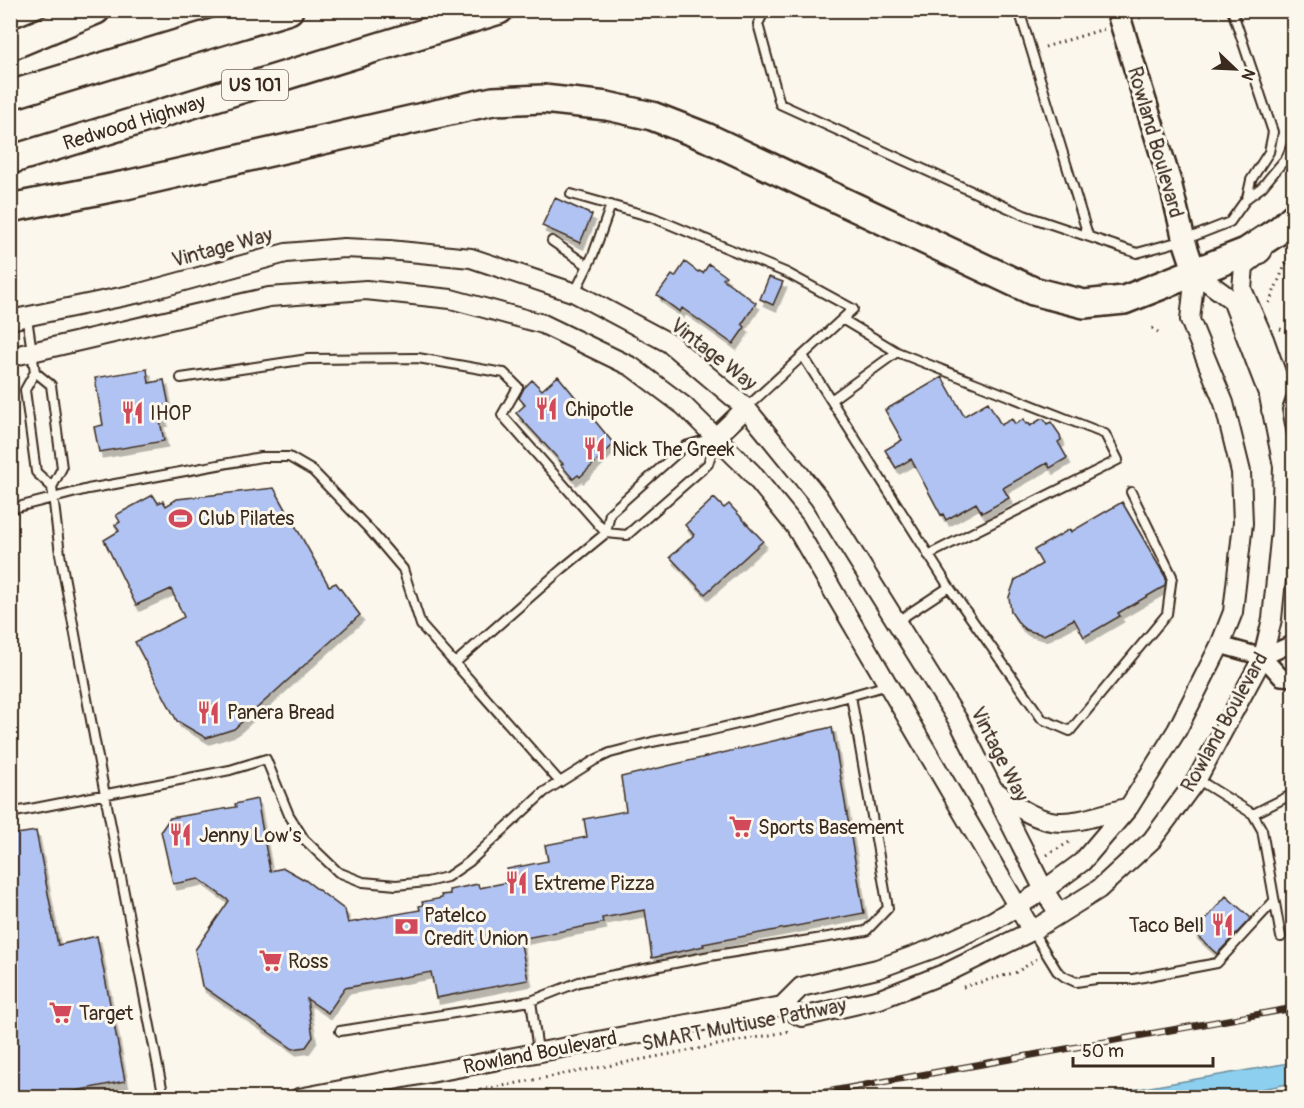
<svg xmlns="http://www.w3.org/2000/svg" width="1304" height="1108" font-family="Pangolin,sans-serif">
<defs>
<filter id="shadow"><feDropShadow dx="3.5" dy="6" stdDeviation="0" flood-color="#0004"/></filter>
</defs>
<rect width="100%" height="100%" fill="#fbf7ec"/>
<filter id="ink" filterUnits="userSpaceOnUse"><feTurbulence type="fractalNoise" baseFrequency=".0167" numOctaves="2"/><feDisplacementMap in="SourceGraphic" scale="12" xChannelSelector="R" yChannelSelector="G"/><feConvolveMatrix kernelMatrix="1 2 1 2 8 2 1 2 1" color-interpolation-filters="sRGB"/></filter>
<g filter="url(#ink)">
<path fill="#8dcfef" stroke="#6c8d9b" stroke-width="1.5" d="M1289 1063 1293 1066V1083L1221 1097H1092Z"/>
<path fill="#b0c3f2" stroke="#3b2a1e" stroke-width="1.5" filter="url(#shadow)" d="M555 198 592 215 580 243 542 226Z
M685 262 698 272 699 271 703 273 709 264 726 276 723 279 756 303 742 324 745 327 733 344 682 308 680 312 657 295 672 275 675 277Z
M769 277 783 282 773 305 760 299Z
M147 369 149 383 164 380 169 405 162 406 164 420 160 421 164 441 99 452 94 427 103 425 95 378Z
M558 376 614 444 580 477 578 475 573 479 561 465 563 464 516 413 525 405 519 398 524 388 532 380 542 390Z
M942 377 964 416 988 402 1001 425 1012 419 1015 424 1024 419 1026 424 1029 423 1030 426 1041 419H1044L1047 424 1051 422 1060 435 1061 440 1058 442 1067 458 1050 468 1047 463 1003 488 1009 498 982 513 976 503 946 520 943 514 941 515 911 459 896 468 885 450 902 440 885 410Z
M274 488 329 586 336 583 360 615 234 729 206 738 177 721 135 642 184 617 171 589 136 605 104 540 119 531 115 525 120 522 116 515 153 495 158 503 163 501 166 506 177 499Z
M714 498 724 508 729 504 763 541 705 594 670 557 694 535 685 525Z
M1122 502 1166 578 1165 586 1118 613 1120 616 1084 637 1074 619 1044 635 1026 630 1020 625 1011 612 1009 597 1015 580 1042 564 1034 550 1070 529 1071 532Z
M832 727 864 913 703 944 704 946 652 958 645 910 602 918 603 923 520 939 528 980 436 998 431 972 345 988 328 1013 307 999 313 1037 306 1047 293 1049 202 986 195 950 229 901 199 879 173 884 161 831 170 818 236 807 235 804 257 799 270 871 284 868 305 880 345 910 348 923 420 910 419 906 423 905 422 902 442 898 441 895 450 894 449 890 478 884 479 888 509 882 507 869 548 861 545 845 587 837 584 819 626 811 621 777Z
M36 831 58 945 97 936 125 1081 41 1098H10V835Z
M1226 896 1251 918 1217 954 1194 933Z"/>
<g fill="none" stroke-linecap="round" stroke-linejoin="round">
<defs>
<path id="service" d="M765 10 758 24 780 104 1024 215 1137 253 1184 240 1230 222 1247 198 1262 187 1287 157 1294 139
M1019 10 1088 235
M1232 10 1273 132 1269 152 1251 180 1247 198
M571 194 652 217 787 273 853 309 747 407
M552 241 587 265
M575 292 593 255 611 205
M27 318 35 372 25 390 36 472 52 487
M842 319 897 352
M803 356 949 587 896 622
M35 372 51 385 62 468 52 487 60 554 105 795 164 1098
M181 378 308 359 418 358 504 373 518 387 502 415 606 533 627 535 708 464 716 439
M831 400 897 352 1105 434 1118 460 928 555
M10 509 88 489 261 457H289L313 471 369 529 403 569 421 625 559 781
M949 587 1042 719 1070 731 1167 614 1172 576 1131 492
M455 663 562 569 606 533 610 513 685 446 716 437
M1197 779 1253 814 1262 830 1281 937
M10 813 230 770 266 759 289 815 304 839 338 872 363 882 396 885 427 882 447 877 469 862 544 792 595 760 610 753 652 742 708 731 825 703 888 685
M1253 814 1287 797 1294 796
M1033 932 1057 971 1065 977 1076 982 1096 979H1133L1217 963 1274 901
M340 1031 531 1001
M538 1051 531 1001 579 982 710 956 866 931 888 908 851 696"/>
<path id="minor" d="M1220 645 1263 657 1281 677 1294 678
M1263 657 1294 643"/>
<path id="tertiary" d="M1262 252 1244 266 1242 289 1264 339 1280 384 1271 410
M10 320 140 293 286 253 344 248 389 250 471 258 575 293 669 343 746 408 819 498 959 722 1044 890 1059 914
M10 357 269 297 366 290 451 299 543 324 632 367 684 406 751 472 795 526 1032 931
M716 437 746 408
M997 792C1052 835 1067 824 1129 807
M299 1098 782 1006 801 987 877 969 935 948 993 921 1044 890 1082 862 1129 807 1177 730 1220 645 1233 612 1243 523 1241 472 1224 403 1190 320 1195 273 1232 300 1269 396 1283 466 1281 530 1272 619 1263 657 1197 779 1152 840 1099 889 1032 931 946 973 880 999 802 1017 782 1006"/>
<path id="secondary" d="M1170 182 1184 240 1195 273"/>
<path id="motorway" d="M10 46 96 10
M10 95 289 10
M10 160 499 10
M10 208 126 185 493 101 543 99 607 106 652 116 706 137 1033 291 1084 304 1124 300 1246 252 1281 229 1294 217"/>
</defs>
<use href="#service" stroke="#3b2a1e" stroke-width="12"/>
<use href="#minor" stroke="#3b2a1e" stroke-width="20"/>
<use href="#tertiary" stroke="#3b2a1e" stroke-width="22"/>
<use href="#secondary" stroke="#3b2a1e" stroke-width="26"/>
<use href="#motorway" stroke="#3b2a1e" stroke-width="32"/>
<path stroke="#3b2a1e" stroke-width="3" stroke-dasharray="1.5 4.5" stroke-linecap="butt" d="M1139 18 1163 10
M1045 47 1104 29
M1269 303 1292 249
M1152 328 1158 332
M1280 329 1294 333
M1047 855 1073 840
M963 987 1017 972 1037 959
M439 1098 791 1031"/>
<use href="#service" stroke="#fbf7ec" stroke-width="8"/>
<use href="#minor" stroke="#fbf7ec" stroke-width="15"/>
<use href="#tertiary" stroke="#fbf7ec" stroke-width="18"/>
<use href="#secondary" stroke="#fbf7ec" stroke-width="21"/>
<use href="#motorway" stroke="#fbf7ec" stroke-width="27"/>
<defs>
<path id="rail" d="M793 1098 1294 1008"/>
</defs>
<use href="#rail" stroke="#3b2a1e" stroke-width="7"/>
<use href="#rail" stroke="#fbf7ec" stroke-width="4.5" stroke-dasharray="14" stroke-linecap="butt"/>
<defs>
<path id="secondary-bridge" d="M1117 10 1170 182"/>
</defs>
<use href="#secondary-bridge" stroke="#3b2a1e" stroke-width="26" stroke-linecap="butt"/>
<use href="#secondary-bridge" stroke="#fbf7ec" stroke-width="21"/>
</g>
</g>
<defs>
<symbol id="restaurant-bare" viewBox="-9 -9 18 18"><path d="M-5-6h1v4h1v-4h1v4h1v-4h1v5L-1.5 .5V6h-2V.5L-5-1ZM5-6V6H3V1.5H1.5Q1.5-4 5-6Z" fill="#d1495b" stroke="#fbf7ec" stroke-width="2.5" paint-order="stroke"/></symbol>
<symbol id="stadium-bare" viewBox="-9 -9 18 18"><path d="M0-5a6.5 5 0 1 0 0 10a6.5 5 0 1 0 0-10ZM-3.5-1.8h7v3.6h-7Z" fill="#d1495b" stroke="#fbf7ec" stroke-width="2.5" paint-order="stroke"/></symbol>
<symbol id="supermarket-bare" viewBox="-9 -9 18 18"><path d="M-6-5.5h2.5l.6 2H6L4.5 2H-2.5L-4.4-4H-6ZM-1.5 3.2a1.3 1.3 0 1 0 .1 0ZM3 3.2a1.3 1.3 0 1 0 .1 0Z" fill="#d1495b" stroke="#fbf7ec" stroke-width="2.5" paint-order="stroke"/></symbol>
<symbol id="bank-bare" viewBox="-9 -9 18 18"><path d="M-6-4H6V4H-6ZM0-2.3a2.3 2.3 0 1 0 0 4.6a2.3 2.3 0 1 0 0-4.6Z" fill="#d1495b" stroke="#fbf7ec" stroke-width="2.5" paint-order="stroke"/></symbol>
</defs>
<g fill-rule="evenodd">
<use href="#restaurant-bare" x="530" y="392" width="33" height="33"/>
<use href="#restaurant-bare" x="116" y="396" width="33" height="33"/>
<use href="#restaurant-bare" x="578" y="432" width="33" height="33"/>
<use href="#stadium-bare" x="164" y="502" width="33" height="33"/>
<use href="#restaurant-bare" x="192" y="696" width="33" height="33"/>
<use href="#supermarket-bare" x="724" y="810" width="33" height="33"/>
<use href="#restaurant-bare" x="164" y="818" width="33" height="33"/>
<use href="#restaurant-bare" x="500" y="866" width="33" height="33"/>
<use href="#restaurant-bare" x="1206" y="908" width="33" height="33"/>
<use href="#bank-bare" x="390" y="910" width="33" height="33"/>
<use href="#supermarket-bare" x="254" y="944" width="33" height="33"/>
<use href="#supermarket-bare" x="44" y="996" width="33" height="33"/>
</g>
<g text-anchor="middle" stroke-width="6" stroke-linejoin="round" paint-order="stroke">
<rect fill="#fbf7ec" stroke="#75685c" stroke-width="1.5" x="222" y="70" width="66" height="30" rx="4.5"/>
<g font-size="18" font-weight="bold" fill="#3b2a1e">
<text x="255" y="91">US 101</text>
</g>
<g font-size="20" fill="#3b2a1e" stroke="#fbf7ec">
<text transform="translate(134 122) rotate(-17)" y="7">Redwood Highway</text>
<text transform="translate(1156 142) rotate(74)" y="7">Rowland Boulevard</text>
<text transform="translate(222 247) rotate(-15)" y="7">Vintage Way</text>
<text transform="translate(714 354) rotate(38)" y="7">Vintage Way</text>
<text transform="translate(1224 722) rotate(-61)" y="7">Rowland Boulevard</text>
<text transform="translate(1000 754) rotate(63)" y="7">Vintage Way</text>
<text transform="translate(744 1024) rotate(-11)" y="7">SMART Multiuse Pathway</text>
<text transform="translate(540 1052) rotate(-11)" y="7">Rowland Boulevard</text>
</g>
<g font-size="20" fill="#3b2a1e" stroke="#fbf7ec" text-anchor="start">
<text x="565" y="416">Chipotle</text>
<text x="150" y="420">IHOP</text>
<text x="612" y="456">Nick The Greek</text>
<text x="198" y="525">Club Pilates</text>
<text x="227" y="719">Panera Bread</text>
<text x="758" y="834">Sports Basement</text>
<text x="199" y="842">Jenny Low's</text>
<text x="534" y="890">Extreme Pizza</text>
<text x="424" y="922">Patelco<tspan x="424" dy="23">Credit Union</tspan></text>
<text x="1204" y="932" text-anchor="end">Taco Bell</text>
<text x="288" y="968">Ross</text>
<text x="79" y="1020">Target</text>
</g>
</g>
<rect width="1304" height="1108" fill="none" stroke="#fbf7ec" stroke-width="36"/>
<rect x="18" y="18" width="1268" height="1072" fill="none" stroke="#3b2a1e" stroke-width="2" filter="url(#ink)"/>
<g transform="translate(1235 69) rotate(113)" stroke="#fbf7ec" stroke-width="4.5" paint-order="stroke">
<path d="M0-4.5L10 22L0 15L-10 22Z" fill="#3b2a1e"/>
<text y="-9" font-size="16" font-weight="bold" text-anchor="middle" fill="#3b2a1e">N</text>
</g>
<path d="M1073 1057v9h140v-9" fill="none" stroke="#3b2a1e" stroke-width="3"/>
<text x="1082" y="1057" font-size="18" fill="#3b2a1e" stroke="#fbf7ec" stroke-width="4.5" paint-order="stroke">50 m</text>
</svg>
